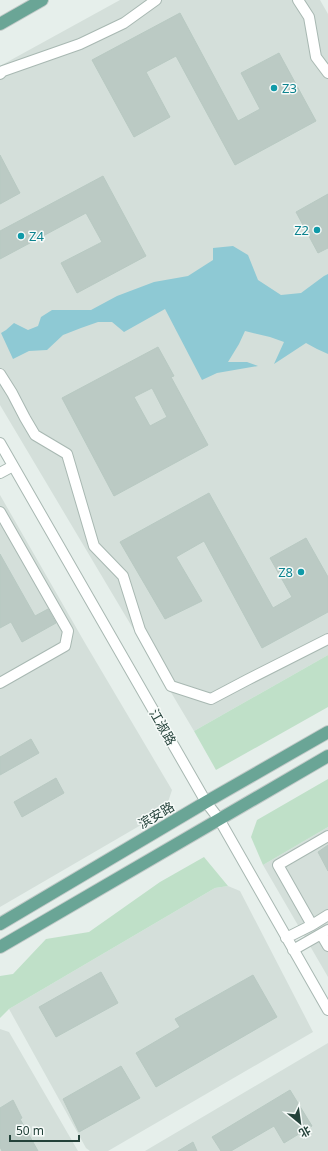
<svg xmlns="http://www.w3.org/2000/svg" width="328" height="1151" font-family="'Noto Sans','Noto Sans SC',sans-serif">
<rect width="100%" height="100%" fill="#e6efeb"/>
<path fill="#d4dfda" d="M120 0H320L328 14V655L194 731 0 405V66Z
M0 495 85 643 172 790 165 811 0 907Z
M328 827V977L263 865Z
M228 886 240 891 313 1032 108 1151H90L86 1148 9 1009 215 888Z
M0 1029 9 1032 78 1151H0Z
M328 1043V1151H145Z"/>
<path fill="#bfe0c8" d="M328 655V707L216 770 194 731Z
M328 779V827L263 865 251 837 257 820Z
M204 857 228 886 215 888 9 1009 0 1018V976L13 974 46 939 89 932 160 882Z"/>
<path fill="#8ec9d4" d="M233 246 248 255 258 280 281 295 301 293 324 276 328 274V354L317 349 306 343 274 364 284 342 270 337 245 331 239 344 228 362H247L258 366 217 373 202 380 165 309 124 332 112 322H98L81 328 63 335 47 350 29 351 13 359 1 333 6 330 14 323 28 330 38 326 41 317 52 310H91L117 296 154 282 188 276 213 260V248Z"/>
<path fill="#bbcac4" stroke="#b8c9c2" fill-rule="evenodd" d="M180 13 238 121 260 109 241 73 279 53 316 121 235 165 176 56 146 72 170 117 134 137 92 60Z
M0 155 20 193 0 204Z
M103 176 146 256 77 293 61 263 102 242 86 213 0 259V231Z
M328 194V248L318 253 296 212Z
M158 347 174 376 171 377 208 445 114 496 62 398ZM152 388 167 417 150 426 134 397Z
M209 493 273 608 292 597 270 558 306 538 328 577V612L262 648 204 541 176 557 202 601 165 619 120 542Z
M0 554 35 616 48 609 56 623 22 642 11 622 0 628Z
M31 739 39 753 0 775V757Z
M56 778 64 793 22 817 14 802Z
M328 845V871L318 852Z
M101 972 118 1003 56 1037 39 1007Z
M253 975 277 1017 156 1087 136 1053 180 1027 175 1019Z
M121 1066 140 1098 79 1132 63 1099Z
M290 1090 312 1126 284 1143 274 1126 231 1151H221L212 1137Z
M13 1100 22 1118 20 1119 38 1151H2L0 1147V1108Z
M193 1142 197 1151H178Z"/>
<g fill="none" stroke-linecap="round" stroke-linejoin="round">
<defs>
<path id="minor" d="M298 0 309 17 316 57 328 73
M0 74 3 71 80 44 124 23 156 0
M0 374 12 393 25 418 35 435 67 454 94 546 123 576 140 630 171 686 211 699 247 680 328 639
M0 443 206 802 219 819 328 1010
M0 473 13 466
M0 512 68 631 65 646 0 683
M328 836 278 865 312 925 328 915
M321 934 328 946
M286 938 312 925
M293 950 328 930"/>
<path id="major" d="M0 24 42 0
M0 924 206 802 328 732
M0 947 328 756"/>
</defs>
<use href="#minor" stroke="#a8b8b2" stroke-width="12"/>
<use href="#major" stroke="#c2cac8" stroke-width="14"/>
<use href="#minor" stroke="#fff" stroke-width="10"/>
<use href="#major" stroke="#6aa596" stroke-width="12"/>
</g>
<g fill="#0f9aa8" stroke="#f7fbf9" stroke-width="1.5">
<circle cx="274" cy="88" r="4"/>
<circle cx="317" cy="230" r="4"/>
<circle cx="21" cy="236" r="4"/>
<circle cx="301" cy="572" r="4"/>
</g>
<g text-anchor="middle" stroke-width="3" stroke-linejoin="round" paint-order="stroke">
<g font-size="13" fill="#0d838f" stroke="#f7fbf9" text-anchor="start">
<text x="282" y="93">Z3</text>
<text x="309" y="235" text-anchor="end">Z2</text>
<text x="29" y="241">Z4</text>
<text x="293" y="577" text-anchor="end">Z8</text>
</g>
<g font-size="13" fill="#24423a" stroke="#f7fbf9">
<text transform="translate(163 727) rotate(60)" y="5">江淑路</text>
<text transform="translate(156 815) rotate(-31)" y="5">滨安路</text>
</g>
</g>
<g transform="translate(300 1123) rotate(151)" stroke="#f7fbf9" stroke-width="3" paint-order="stroke">
<path d="M0-3L7 15L0 10L-7 15Z" fill="#24423a"/>
<text y="-6" font-size="11" font-weight="bold" text-anchor="middle" fill="#24423a">北</text>
</g>
<path d="M10 1135v6h69v-6" fill="none" stroke="#24423a" stroke-width="2"/>
<text x="16" y="1135" font-size="12" fill="#24423a" stroke="#f7fbf9" stroke-width="3" paint-order="stroke">50 m</text>
</svg>
